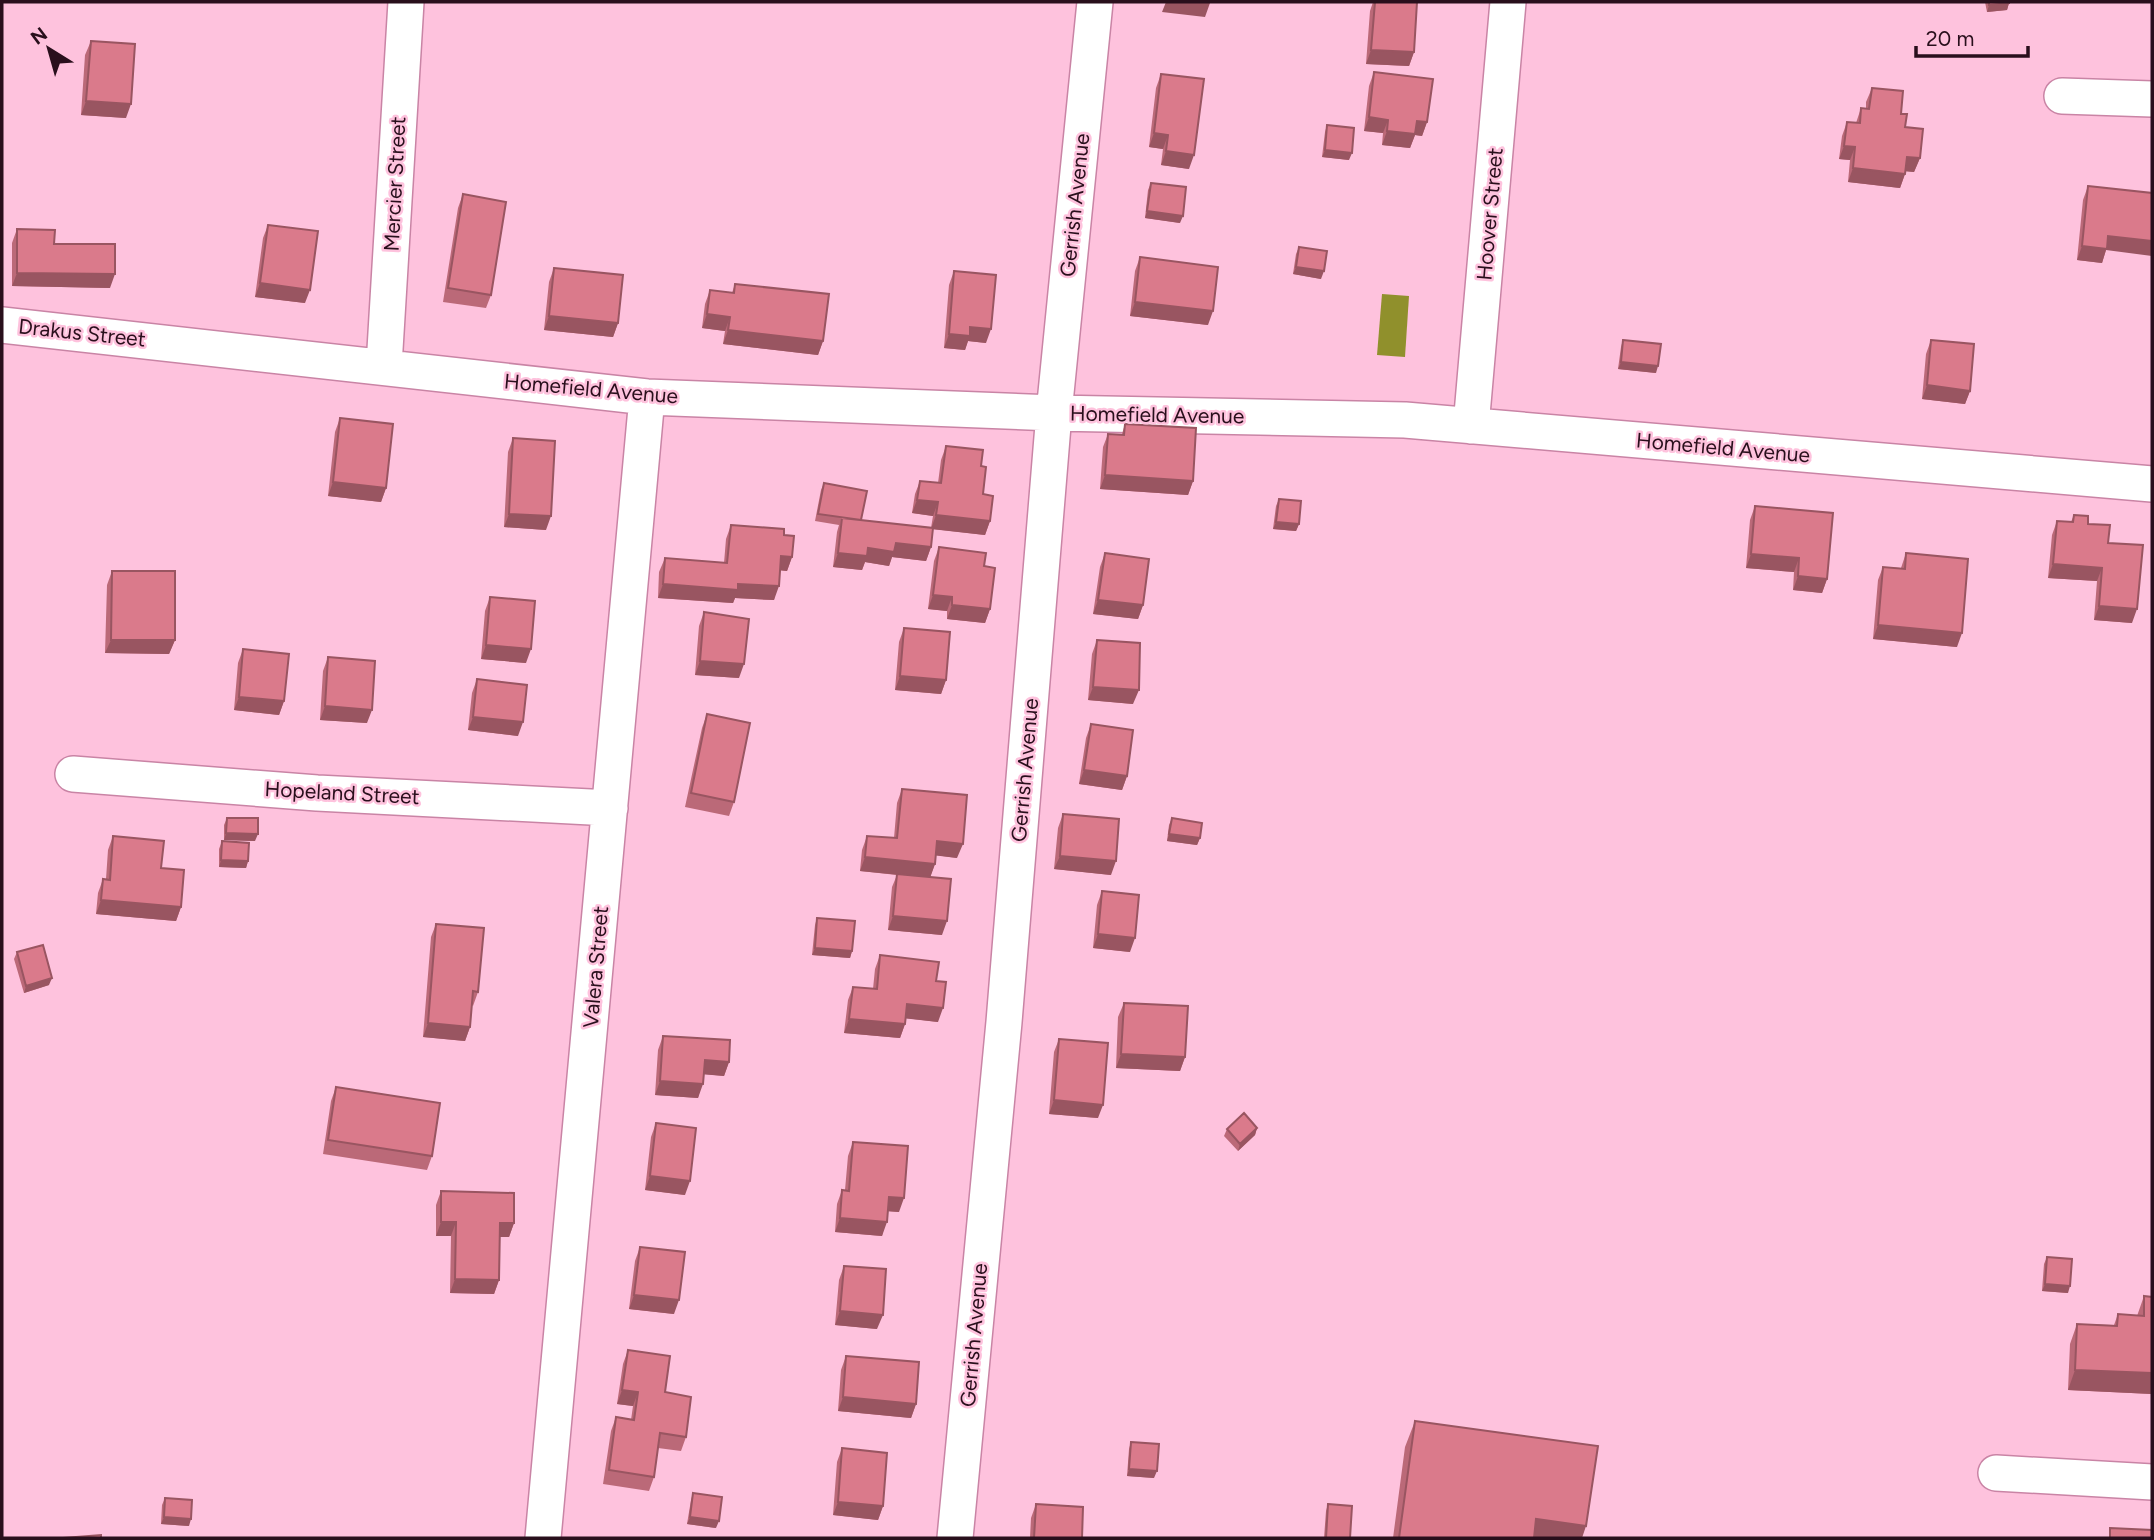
<svg xmlns="http://www.w3.org/2000/svg" width="2154" height="1540" font-family="Figtree,sans-serif">
<rect width="100%" height="100%" fill="#fec2dd"/>
<path fill="#90902c" d="M1382 294 1409 296 1405 357 1377 355Z"/>
<g fill="none" stroke-linecap="round" stroke-linejoin="round">
<defs>
<path id="minor" d="M2062 96 2152 99
M2 325 647 397 1054 413 1405 420 2152 484
M384 366 406 2
M1471 426 1508 2
M73 774 317 793 610 808
M1996 1473 2152 1482
M543 1538 647 397
M955 1538 1004 1022 1054 413 1095 2"/>
</defs>
<use href="#minor" stroke="#c984a5" stroke-width="38"/>
<use href="#minor" stroke="#fff" stroke-width="35"/>
</g>
<path fill="#bb6978" d="M1373 2H1417L1414 52 1409 66 1366 64 1370 11Z
M1985 2H2009V3L2007 10 1987 12Z
M91 41 126 118 81 115 85 55Z
M1374 72 1427 122 1422 136 1415 135 1410 148 1382 145 1383 133 1364 131 1369 86Z
M1161 74 1189 169 1161 165 1163 149 1149 147 1156 88Z
M1872 88 1901 114 1905 127 1920 158 1914 172 1906 171 1900 188 1848 182 1850 160 1839 159 1842 136 1847 122 1856 123 1861 108H1866V102Z
M1327 125 1349 160 1322 157 1325 132Z
M1151 183 1180 223 1145 218 1148 190Z
M2088 186 2106 250 2102 263 2077 260 2083 200Z
M463 194 491 295 486 308 443 302 458 208Z
M268 225 305 303 255 297 263 238Z
M17 229 54 244 110 288 12 286V243Z
M1299 247 1321 279 1293 274 1296 254Z
M1140 257 1208 325 1130 316 1135 271Z
M554 268 618 323 613 337 544 330 549 282Z
M954 271 986 343 968 341 965 350 944 348 949 285Z
M735 284 823 341 818 355 723 344 725 331 702 328 705 304 710 290 732 293Z
M1623 340 1656 373 1618 369 1621 347Z
M1931 340 1970 391 1965 404 1922 399 1926 354Z
M340 418 386 488 381 502 328 496 335 432Z
M1125 424 1193 481 1188 495 1100 489 1103 447 1108 434H1122Z
M513 438 546 530 504 527 508 452Z
M946 446 981 466 983 494 990 521 985 535 933 529 931 547 926 561 892 557 889 566 865 562 862 570 833 567 837 532 839 525 815 521 821 490 824 483 861 520 931 528 933 516 912 513 915 494 920 481 938 483 941 460Z
M1279 499 1299 524 1296 531 1273 529 1276 506Z
M1755 506 1827 579 1822 593 1793 590 1794 572 1746 568 1750 520Z
M2074 515 2088 524 2108 543 2132 623 2094 620 2097 581 2048 578 2052 535 2057 521 2071 522Z
M731 525 784 535 792 557 787 571 780 570 774 600 735 598 733 603 658 598 659 572 665 558 724 563 726 539Z
M939 547 984 566 990 609 985 623 947 619V611L928 609 934 561Z
M1105 553 1143 605 1138 619 1093 614 1100 567Z
M1906 553 1957 647 1873 639 1878 580 1883 567 1901 568Z
M112 571 175 640 169 654 105 653 107 585Z
M490 597 526 663 481 659 485 611Z
M704 612 739 678 695 675 699 626Z
M904 628 946 680 941 694 895 690 899 642Z
M1097 640 1133 704 1088 700 1092 654Z
M243 649 284 701 279 715 234 710 238 663Z
M328 657 367 723 320 720 323 671Z
M477 679 518 736 468 730 472 693Z
M707 714 734 802 729 816 685 807 702 728Z
M1091 724 1127 776 1122 790 1079 784 1086 738Z
M902 789 957 858 935 855V864L930 877 942 935 888 930 892 887 897 875 860 871 862 850 867 836 894 838 897 803Z
M1063 814 1111 875 1054 869 1058 828Z
M227 818 255 841 224 840V825Z
M1172 818 1200 838 1197 845 1167 841 1169 825Z
M113 836 161 868 181 907 176 921 96 914 98 893 103 879H106L108 850Z
M222 841 248 861 246 868 219 867V849Z
M1102 891 1130 952 1093 948 1097 905Z
M817 918 852 951 850 958 812 955 815 925Z
M436 924 478 992 473 1006 472 1005 470 1027 465 1041 423 1037 431 937Z
M17 952 49 985 24 993 14 959Z
M880 955 936 981 938 1022 905 1018V1024L900 1038 844 1033 848 1000 853 987 873 989 875 969Z
M1124 1003 1185 1057 1180 1071 1116 1068 1118 1017Z
M663 1036 729 1062 724 1076 704 1074 698 1098 655 1095 658 1050Z
M1059 1039 1098 1118 1049 1114 1054 1052Z
M336 1087 432 1156 427 1170 323 1154 331 1101Z
M656 1123 685 1195 645 1190 651 1137Z
M1257 1128 1255 1135 1238 1151 1224 1136 1227 1129Z
M853 1142 899 1212 888 1211 882 1236 835 1232 837 1204 842 1190H845L848 1156Z
M441 1191 514 1223 509 1237H500L499 1280 494 1294 450 1293 451 1236H436V1205Z
M640 1247 674 1314 629 1309 635 1261Z
M2047 1257 2068 1293 2042 1291 2044 1264Z
M844 1266 877 1329 835 1325 839 1280Z
M2144 1296 2152 1394 2068 1390 2070 1344 2077 1324 2114 1325 2118 1314 2137 1316Z
M628 1350 665 1392 686 1437 681 1451 658 1448 654 1477 649 1491 603 1484 611 1431 616 1417 631 1420 633 1406 617 1404 623 1364Z
M846 1356 916 1404 911 1418 838 1411 841 1370Z
M1415 1421 1582 1538H1393L1405 1447Z
M1131 1442 1154 1478 1127 1476 1129 1449Z
M842 1448 883 1506 878 1520 833 1515 837 1462Z
M693 1493 716 1528 687 1524 691 1500Z
M165 1498 189 1526 161 1524 162 1505Z
M1036 1504 1082 1538H1030L1031 1518Z
M1328 1504 1350 1538H1324L1326 1511Z"/>
<path fill="#995561" d="M1166 2H1200L1210 3 1205 17 1162 12Z
M2009 3 2007 10 1987 12 1989 5Z
M1371 50 1414 52 1409 66 1366 64Z
M86 101 131 104 126 118 81 115Z
M1369 117 1388 120 1383 133 1364 131Z
M1417 121 1427 122 1422 136 1415 135 1410 148 1382 145 1387 131Z
M1154 133 1168 135 1163 149 1149 147Z
M1844 146 1855 147 1850 160 1839 159Z
M1325 150 1352 153 1349 160 1322 157Z
M1166 151 1194 155 1189 169 1161 165Z
M1907 157 1920 158 1914 172 1902 171Z
M1853 168 1905 174 1900 188 1848 182Z
M1147 211 1183 216 1180 223 1145 218Z
M2108 236 2152 241V256L2106 250 2102 263 2077 260 2082 246Z
M1296 267 1324 271 1321 279 1293 274Z
M17 273 115 274 110 288 12 286Z
M260 283 310 290 305 303 255 297Z
M1135 302 1213 311 1208 325 1130 316Z
M707 314 730 317 725 331 702 328Z
M549 316 618 323 613 337 544 330Z
M970 327 991 329 986 343 968 341 965 350 944 348 949 334Z
M728 330 823 341 818 355 723 344Z
M1621 362 1658 366 1656 373 1618 369Z
M1927 385 1970 391 1965 404 1922 399Z
M1105 475 1193 481 1188 495 1100 489Z
M333 482 386 488 381 502 328 496Z
M917 500 938 502 933 516 912 513Z
M509 514 551 516 546 530 504 527Z
M936 515 990 521 985 535 931 529Z
M1276 522 1299 524 1296 531 1273 529Z
M896 543 931 547 926 561 892 557 889 566 865 562 862 570 833 567 838 553Z
M1751 554 1799 558 1794 572 1746 568Z
M781 556 792 557 787 571 776 570Z
M2053 564 2102 568 2097 581 2048 578Z
M1798 576 1827 579 1822 593 1793 590Z
M663 584H738L779 586 774 600 735 598 733 603 658 598Z
M933 595 952 597 947 611 928 609Z
M1098 600 1143 605 1138 619 1093 614Z
M952 605 990 609 985 623 947 619Z
M2099 606 2137 609 2132 623 2094 620Z
M1878 625 1962 633 1957 647 1873 639Z
M111 640H175L169 654 105 653Z
M486 645 531 649 526 663 481 659Z
M700 661 744 664 739 678 695 675Z
M900 676 946 680 941 694 895 690Z
M1093 687 1139 690 1133 704 1088 700Z
M239 697 284 701 279 715 234 710Z
M325 706 372 710 367 723 320 720Z
M473 717 523 722 518 736 468 730Z
M1084 770 1127 776 1122 790 1079 784Z
M226 833 258 834 255 841 224 840Z
M1169 834 1200 838 1197 845 1167 841Z
M937 841 963 844 957 858 932 855Z
M1060 856 1116 861 1111 875 1054 869Z
M865 857 935 864 930 878 860 871Z
M221 860 248 861 246 868 219 867Z
M101 900 181 907 176 921 96 914Z
M893 916 947 921 942 935 888 930Z
M1098 934 1135 938 1130 952 1093 948Z
M815 948 852 951 850 958 812 955Z
M52 978 49 985 24 993 26 986Z
M907 1004 943 1008 938 1022 902 1018Z
M849 1019 905 1024 900 1038 844 1033Z
M428 1023 470 1027 465 1041 423 1037Z
M1121 1054 1185 1057 1180 1071 1116 1068Z
M705 1060 729 1062 724 1076 700 1074Z
M660 1081 703 1084 698 1098 655 1095Z
M1054 1100 1103 1105 1098 1118 1049 1114Z
M1257 1128 1255 1135 1238 1151 1240 1144Z
M650 1176 690 1181 685 1195 645 1190Z
M889 1197 904 1198 899 1212 884 1211Z
M840 1218 887 1222 882 1236 835 1232Z
M441 1222H456L451 1236H436Z
M500 1223H514L509 1237H495Z
M455 1279 499 1280 494 1294 450 1293Z
M2045 1284 2070 1286 2068 1293 2042 1291Z
M634 1295 679 1300 674 1314 629 1309Z
M840 1311 883 1315 877 1329 835 1325Z
M2075 1370 2152 1373V1394L2068 1390Z
M622 1390 638 1392 633 1406 617 1404Z
M843 1397 916 1404 911 1418 838 1411Z
M1129 1469 1157 1471 1154 1478 1127 1476Z
M838 1502 883 1506 878 1520 833 1515Z
M164 1517 191 1519 189 1526 161 1524Z
M690 1517 719 1521 716 1528 687 1524Z
M1536 1519 1586 1526 1582 1538H1529Z"/>
<path fill="#da7a8b" stroke="#995561" stroke-width="2" d="M1375 2H1417L1414 52 1371 50Z
M1989 2H2009V3L1989 5Z
M91 41 135 44 131 104 86 101Z
M1374 72 1433 79 1427 122 1417 121 1415 134 1387 131 1388 120 1369 117Z
M1161 74 1204 79 1194 155 1166 151 1168 135 1154 133Z
M1872 88 1903 91 1901 114H1907L1905 127 1923 129 1920 158 1907 157 1905 174 1853 168 1855 147 1844 146 1847 122 1860 123 1861 108 1869 109Z
M1327 125 1354 128 1352 153 1325 150Z
M1151 183 1186 187 1183 216 1147 211Z
M2088 186 2152 193V241L2108 236 2107 249 2082 246Z
M463 194 506 202 491 295 448 288Z
M268 225 318 231 310 290 260 283Z
M17 229 55 230 54 244H115V274L17 273Z
M1299 247 1327 251 1324 271 1296 267Z
M1140 257 1218 267 1213 311 1135 302Z
M554 268 623 275 618 323 549 316Z
M954 271 996 275 991 329 970 327V336L949 334Z
M735 284 829 294 823 341 728 330 730 317 707 314 710 290 734 293Z
M1623 340 1661 344 1658 366 1621 362Z
M1931 340 1974 344 1970 391 1927 385Z
M340 418 393 424 386 488 333 482Z
M1125 424 1196 428 1193 481 1105 475 1108 434 1124 435Z
M513 438 555 441 551 516 509 514Z
M946 446 983 450 981 466 986 467 983 494 993 496 990 521 936 515 938 502 917 500 920 481 941 483Z
M824 483 867 491 861 520 818 514Z
M1279 499 1301 501 1299 524 1276 522Z
M1755 506 1833 513 1827 579 1798 576 1799 558 1751 554Z
M2074 515 2088 516V524L2110 525 2108 543 2143 545 2137 609 2099 606 2102 568 2053 564 2057 521 2073 522Z
M842 518 933 528 931 547 896 543 894 552 868 548 867 556 838 553Z
M731 525 784 529V535L794 536 792 557 781 556 779 586 738 584V590L663 584 665 558 727 563Z
M939 547 986 553 984 566 995 568 990 609 952 605V597L933 595Z
M1105 553 1149 559 1143 605 1098 600Z
M1906 553 1968 559 1962 633 1878 625 1883 567 1905 569Z
M112 571H175V640H111Z
M490 597 535 601 531 649 486 645Z
M704 612 749 619 744 664 700 661Z
M904 628 950 632 946 680 900 676Z
M1097 640 1140 643 1139 690 1093 687Z
M243 649 289 654 284 701 239 697Z
M328 657 375 661 372 710 325 706Z
M477 679 527 685 523 722 473 717Z
M707 714 750 723 734 802 691 793Z
M1091 724 1133 730 1127 776 1084 770Z
M902 789 967 795 963 844 937 841 935 864 865 857 867 836 897 838Z
M1063 814 1119 819 1116 861 1060 856Z
M227 818H258V834L226 833Z
M1172 818 1202 823 1200 838 1169 834Z
M113 836 164 841 161 868 184 870 181 907 101 900 103 879 110 880Z
M222 841 249 843 248 861 221 860Z
M897 874 951 879 947 921 893 916Z
M1102 891 1139 895 1135 938 1098 934Z
M817 918 855 921 852 951 815 948Z
M436 924 484 928 478 992 473 991 470 1027 428 1023Z
M43 945 52 978 26 986 17 952Z
M880 955 939 962 936 981 946 982 943 1008 907 1004 905 1024 849 1019 853 987 877 989Z
M1124 1003 1188 1006 1185 1057 1121 1054Z
M663 1036 730 1040 729 1062 705 1060 703 1084 660 1081Z
M1059 1039 1108 1043 1103 1105 1054 1100Z
M336 1087 440 1103 432 1156 328 1140Z
M1244 1113 1257 1128 1240 1144 1227 1129Z
M656 1123 696 1128 690 1181 650 1176Z
M853 1142 908 1146 904 1198 889 1197 887 1222 840 1218 842 1190 849 1191Z
M441 1191 514 1193V1223H500L499 1280 455 1279 456 1222H441Z
M640 1247 685 1252 679 1300 634 1295Z
M2047 1257 2072 1259 2070 1286 2045 1284Z
M844 1266 886 1269 883 1315 840 1311Z
M2144 1296 2152 1297V1373L2075 1370 2077 1324 2117 1326 2118 1314 2144 1316Z
M628 1350 670 1356 665 1392 691 1397 686 1437 660 1433 654 1477 609 1470 616 1417 634 1420 638 1392 622 1390Z
M846 1356 919 1362 916 1404 843 1397Z
M1415 1421 1598 1446 1586 1526 1536 1519 1534 1538H1399Z
M1131 1442 1159 1444 1157 1471 1129 1469Z
M842 1448 887 1453 883 1506 838 1502Z
M693 1493 722 1497 719 1521 690 1517Z
M165 1498 192 1500 191 1519 164 1517Z
M1036 1504 1083 1507 1082 1538H1034Z
M1328 1504 1352 1506 1350 1538H1326Z
M2110 1528 2152 1530V1538H2110Z
M101 1535V1538H63Z"/>
<g text-anchor="middle" stroke-width="5" stroke-linejoin="round" paint-order="stroke">
<g font-size="21" fill="#290f1c" stroke="#fec2dd">
<text transform="translate(395 184) rotate(-87)" y="7">Mercier Street</text>
<text transform="translate(1075 205) rotate(-84)" y="7">Gerrish Avenue</text>
<text transform="translate(1490 214) rotate(-85)" y="7">Hoover Street</text>
<text transform="translate(82 333) rotate(6)" y="7">Drakus Street</text>
<text transform="translate(591 389) rotate(5)" y="7">Homefield Avenue</text>
<text transform="translate(1157 415) rotate(1)" y="7">Homefield Avenue</text>
<text transform="translate(1723 448) rotate(5)" y="7">Homefield Avenue</text>
<text transform="translate(1025 770) rotate(-85)" y="7">Gerrish Avenue</text>
<text transform="translate(342 793) rotate(3)" y="7">Hopeland Street</text>
<text transform="translate(596 967) rotate(-85)" y="7">Valera Street</text>
<text transform="translate(974 1335) rotate(-85)" y="7">Gerrish Avenue</text>
</g>
</g>
<rect width="2154" height="1540" fill="none" stroke="#290f1c" stroke-width="7"/>
<g transform="translate(49 49) rotate(323)" stroke="#fec2dd" stroke-width="5" paint-order="stroke">
<path d="M0-5L12 26L0 18L-12 26Z" fill="#290f1c"/>
<text y="-10" font-size="19" font-weight="bold" text-anchor="middle" fill="#290f1c">N</text>
</g>
<path d="M1916 46v10h112v-10" fill="none" stroke="#290f1c" stroke-width="3.5"/>
<text x="1926" y="46" font-size="21" fill="#290f1c" stroke="#fec2dd" stroke-width="5" paint-order="stroke">20 m</text>
</svg>
